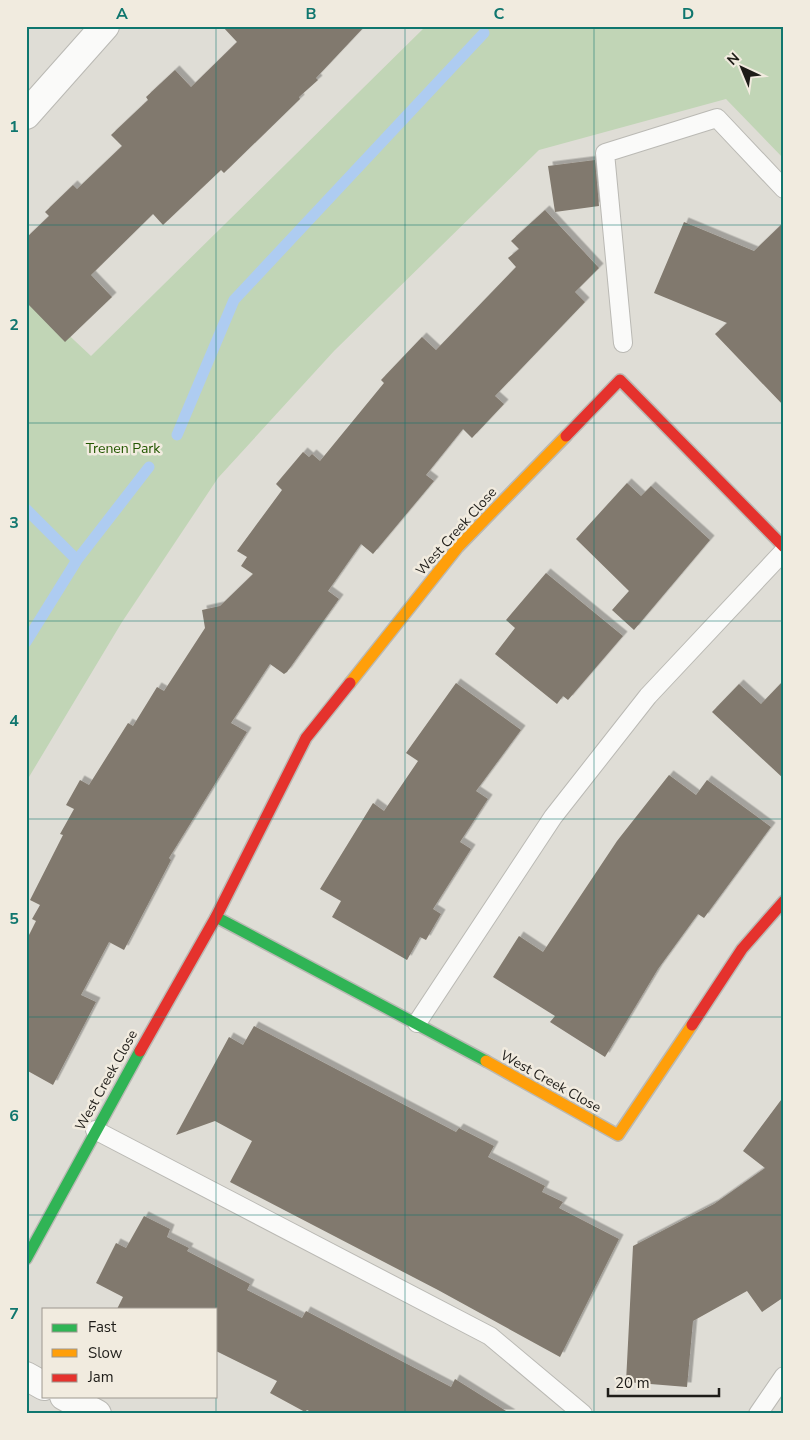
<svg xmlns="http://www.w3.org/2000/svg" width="810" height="1440" font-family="'Nunito Sans',sans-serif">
<defs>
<filter id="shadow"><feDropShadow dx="4.5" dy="-4.5" stdDeviation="0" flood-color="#0004"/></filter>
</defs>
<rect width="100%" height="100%" fill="#dfddd6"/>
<path fill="#c1d5b6" d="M426 26H784V159L726 99 539 150 334 351 218 478 122 622 26 782V295L91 356Z"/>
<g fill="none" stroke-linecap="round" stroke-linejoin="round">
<path stroke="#aeccf1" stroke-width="11" d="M177 435 234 300 484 33
M26 509 77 560
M26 642 77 560 149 467"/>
</g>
<path fill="#81796e" filter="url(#shadow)" d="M222 26H365L316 78 318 80 299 97 300 99 224 173 221 170 163 225 153 214 91 275 112 297 65 342 26 302V238L49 216 45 212 73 185 77 189 122 146 111 135 148 100 146 97 175 70 191 87 237 42Z
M595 160 599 206 555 212 548 166Z
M545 210 599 268 575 292 585 302 495 396 504 404 472 438 463 429 426 475 434 481 373 554 361 544 328 591 339 599 287 672 284 674 270 664 231 723 247 732 169 858 171 860 124 950 109 942 81 995 96 1002 53 1085 26 1070V941L36 921 32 919 40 905 30 900 63 835 60 834 74 809 66 805 80 780 89 785 128 723 133 726 157 687 164 691 205 628 202 610 220 606 253 574 241 566 247 557 237 551 282 490 276 484 303 452 309 457 312 454 320 461 384 383 381 380 422 337 436 350 516 267 508 258 519 249 511 241Z
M684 222 754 251 784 222V406L715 334 727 323 654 293Z
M627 483 641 496 651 486 710 540 634 630 612 610 629 591 576 539Z
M546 573 623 636 568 700 563 696 557 704 495 654 515 628 506 620Z
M784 680V779L712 712 739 684 761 704Z
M456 683 521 730 476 791 488 799 460 842 471 849 433 909 441 914 426 940 420 937 407 960 332 917 341 901 320 889 373 803 384 811 418 761 406 753Z
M669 775 696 795 707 780 771 827 704 918 698 914 658 969 605 1057 550 1022 555 1016 493 977 519 936 543 952 617 841Z
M254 1026 456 1132 459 1128 494 1146 488 1157 545 1186 542 1192 563 1202 559 1208 619 1239 560 1357 438 1290 230 1182 252 1141 215 1121 176 1135 229 1037 243 1045Z
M784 1096V1297L762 1312 747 1291 693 1321 687 1387 626 1382 633 1246 714 1204 765 1168 743 1151Z
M144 1216 170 1229 167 1237 189 1248 187 1251 250 1284 247 1290 302 1318 306 1311 451 1387 455 1379 511 1414H315L307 1410 305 1412 270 1393 277 1381 216 1351V1309H117L123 1297 96 1283 116 1243 126 1248Z"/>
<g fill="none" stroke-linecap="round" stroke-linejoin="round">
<defs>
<path id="lane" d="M623 343 605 153 717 118 784 189
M417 1023 553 817 648 696 784 551
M95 1130 490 1336 583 1414
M758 1414 784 1376"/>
<path id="street" d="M26 115 105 26
M26 1376 44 1386
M64 1396 97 1414"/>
<path id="fast" d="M216 917 486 1061
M26 1259 140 1051"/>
<path id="slow" d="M350 683 458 547 566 436
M486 1061 618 1135 692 1025"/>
<path id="jam" d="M566 436 620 380 784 547
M692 1025 742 949 784 901
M140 1051 216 917 306 738 350 683"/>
</defs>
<use href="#lane" stroke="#bab9b4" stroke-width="20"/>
<use href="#street" stroke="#bab9b4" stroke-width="30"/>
<use href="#fast" stroke="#bab9b4" stroke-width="14"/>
<use href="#slow" stroke="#bab9b4" stroke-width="14"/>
<use href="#jam" stroke="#bab9b4" stroke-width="14"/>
<use href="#lane" stroke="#fafaf9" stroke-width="18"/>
<use href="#street" stroke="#fafaf9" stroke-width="28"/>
<use href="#fast" stroke="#30b455" stroke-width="11"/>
<use href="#slow" stroke="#ff9f0a" stroke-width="11"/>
<use href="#jam" stroke="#e5322d" stroke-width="11"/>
</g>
<path fill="none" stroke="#0f766e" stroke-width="1" stroke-opacity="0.55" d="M216 26V1309M405 26V1414M594 26V1414M26 225H784M26 423H784M26 621H784M26 819H784M26 1017H784M26 1215H784M216 1309V1396M216 1396V1414"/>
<g text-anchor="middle" stroke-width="5" stroke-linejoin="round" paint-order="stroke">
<g font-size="14" fill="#235701" stroke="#f1ebdf">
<text x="123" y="453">Trenen Park</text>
</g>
<g font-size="14" fill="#1e1c18" stroke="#f1ebdf">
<text transform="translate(456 531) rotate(-48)" y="5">West Creek Close</text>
<text transform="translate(106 1080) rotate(-61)" y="5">West Creek Close</text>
<text transform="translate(551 1081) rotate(29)" y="5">West Creek Close</text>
</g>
</g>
<rect width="810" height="1440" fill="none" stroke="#f1ebdf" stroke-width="55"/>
<rect x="42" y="1308" width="175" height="90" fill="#f1ebdf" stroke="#9d988f"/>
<rect x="52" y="1324" width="25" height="8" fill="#30b455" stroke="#9d988f"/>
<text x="88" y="1332" font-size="15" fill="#1e1c18">Fast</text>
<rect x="52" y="1349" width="25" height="8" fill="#ff9f0a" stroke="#9d988f"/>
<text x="88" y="1358" font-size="15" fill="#1e1c18">Slow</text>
<rect x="52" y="1374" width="25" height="8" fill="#e5322d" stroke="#9d988f"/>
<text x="88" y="1382" font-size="15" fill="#1e1c18">Jam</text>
<g transform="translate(742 68) rotate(316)" stroke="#f1ebdf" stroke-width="4" paint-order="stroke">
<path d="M0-4L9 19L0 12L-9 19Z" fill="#1e1c18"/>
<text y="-8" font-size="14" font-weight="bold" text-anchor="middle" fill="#1e1c18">N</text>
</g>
<path d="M608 1388v8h111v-8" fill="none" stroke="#1e1c18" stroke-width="2.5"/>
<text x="615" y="1388" font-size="15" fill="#1e1c18" stroke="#f1ebdf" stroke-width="4" paint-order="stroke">20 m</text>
<rect x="28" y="28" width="754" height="1384" fill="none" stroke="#0f766e" stroke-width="2"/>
<g font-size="16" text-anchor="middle" font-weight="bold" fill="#0f766e">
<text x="122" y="19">A</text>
<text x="311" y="19">B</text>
<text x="499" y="19">C</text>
<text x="688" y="19">D</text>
<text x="14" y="132">1</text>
<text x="14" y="330">2</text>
<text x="14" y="528">3</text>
<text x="14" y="726">4</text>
<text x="14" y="924">5</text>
<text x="14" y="1121">6</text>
<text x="14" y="1319">7</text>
</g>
</svg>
